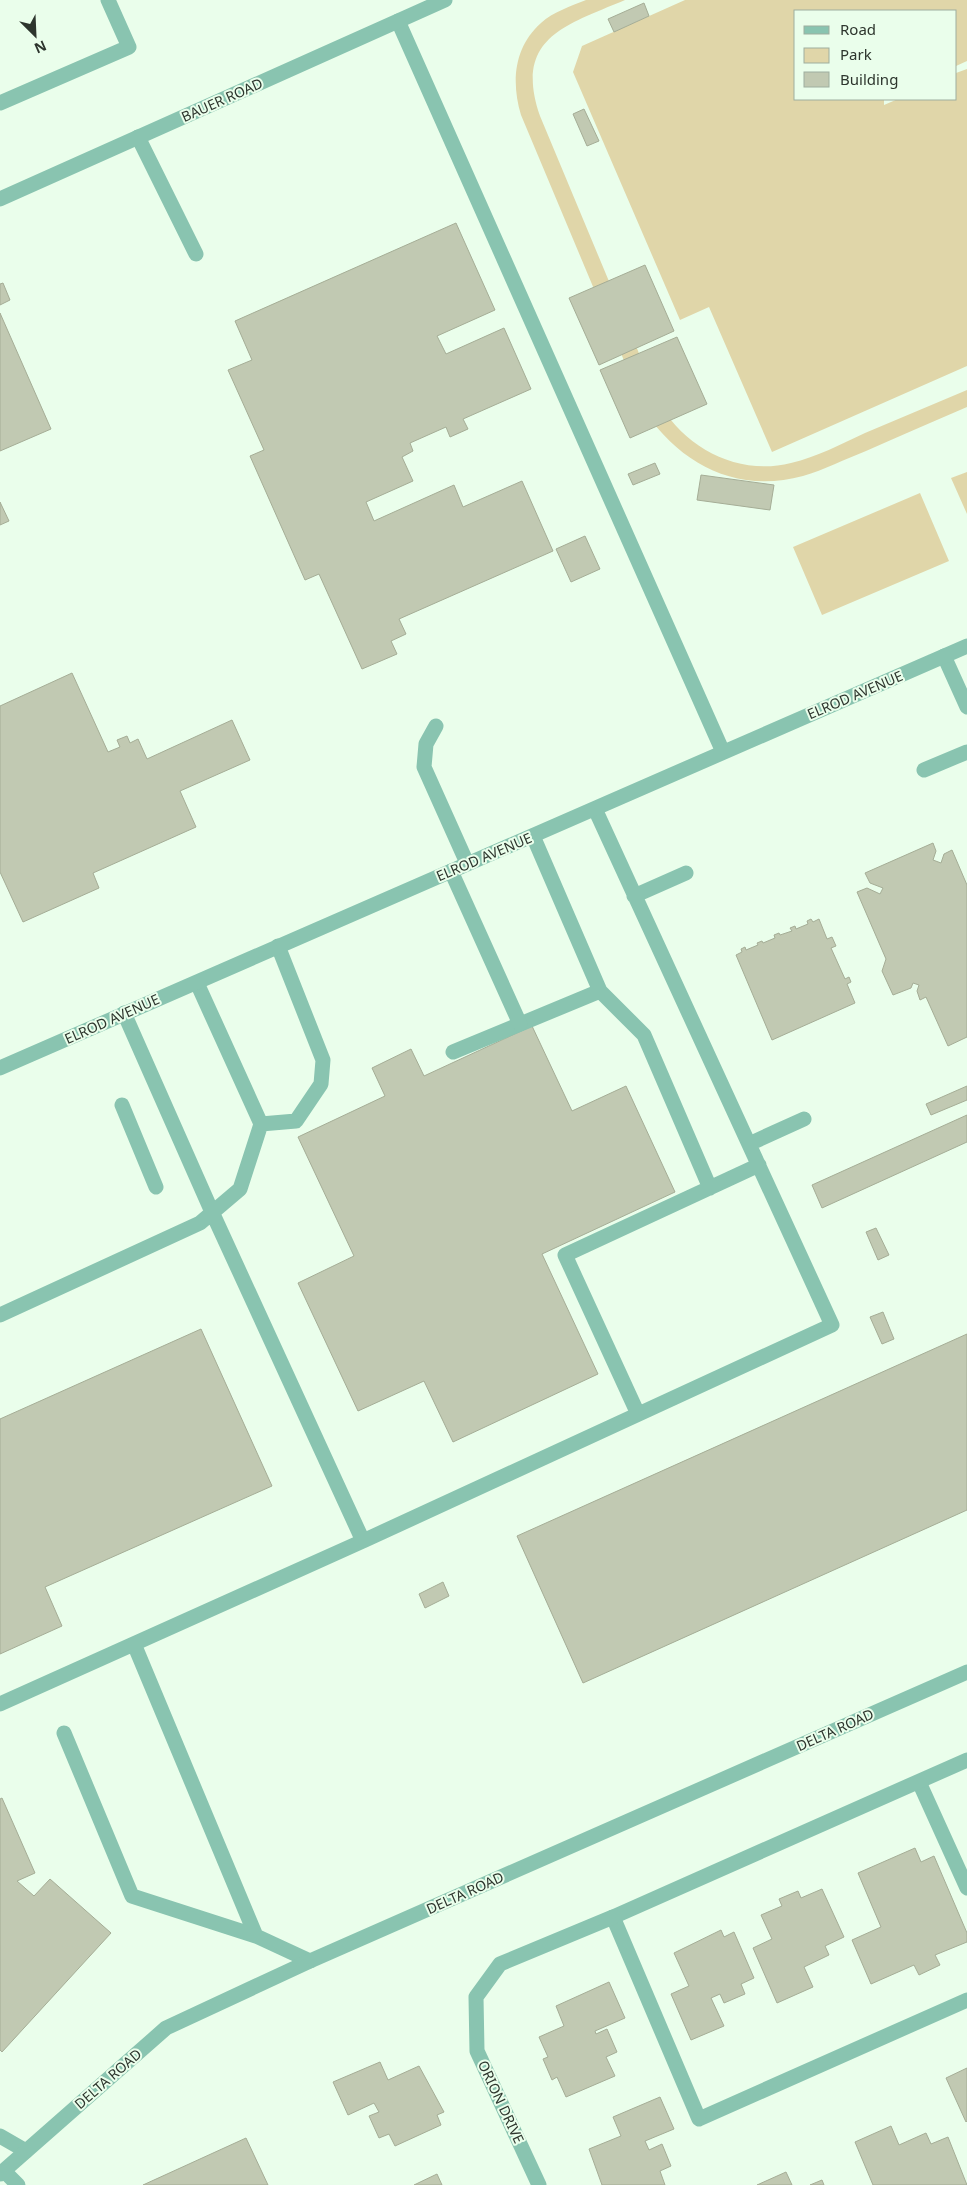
<svg xmlns="http://www.w3.org/2000/svg" width="967" height="2185" font-family="'Noto Sans',sans-serif">
<rect width="100%" height="100%" fill="#eafeeb"/>
<path fill="#e0d6a9" d="M586 0H625C566 25 513 38 540 116L661 406C688 450 740 476 791 463 817 457 841 444 865 433 899 419 933 404 967 390V407C933 422 899 436 866 451 845 459 824 470 803 476 738 494 682 465 646 413L521 115C511 82 514 47 541 23 553 12 571 6 586 0Z
M685 0H967V61L956 66V11H796V99H884V105L898 99H956V73L967 69V366L772 452 709 307 680 320 573 72 582 46Z
M967 472V514L951 478Z
M920 493 949 561 822 615 793 547Z"/>
<path fill="#c1c9b2" stroke="#a5ad96" d="M644 3 649 16 614 32 608 19Z
M584 109 599 141 587 146 573 114Z
M456 223 495 310 437 336 446 354 504 328 531 389 463 419 468 429 450 437 446 427 410 443 413 451 402 457 413 481 366 502 374 521 454 485 463 507 522 481 553 551 399 619 406 634 391 641 397 654 362 669 319 574 305 580 250 456 264 450 228 370 252 360 235 321Z
M645 265 674 331 599 365 569 298Z
M3 283 10 300 0 305V284Z
M0 313 51 429 0 451Z
M677 337 707 404 630 438 600 370Z
M655 463 660 474 633 485 628 474Z
M701 475 774 485 770 510 697 500Z
M0 502 9 521 0 525Z
M585 536 600 569 571 582 556 549Z
M72 673 108 752 120 747 117 740 127 736 130 743 138 739 147 759 232 720 250 760 180 791 196 827 93 873 99 888 23 922 0 872V706Z
M933 843 936 851 933 860 941 863 944 854 952 850 967 885V1037L948 1046 926 997 920 1000 917 991 919 985 913 983 911 988 893 995 882 971 886 959 857 892 867 888 880 894 883 888 870 883 865 873Z
M811 919 813 922 819 919 827 939 832 937 836 946 831 948 845 979 849 977 851 982 847 984 855 1003 772 1040 736 955 742 952 741 949 745 947 746 950 758 945 757 943 762 941 763 943 775 938 774 935 779 933 780 935 792 931 790 928 795 926 796 929 808 924 807 921Z
M532 1026 572 1111 626 1086 675 1192 542 1254 598 1374 453 1442 424 1381 358 1411 298 1283 354 1256 298 1137 385 1096 372 1068 411 1049 424 1076Z
M967 1086V1100L931 1115 926 1104Z
M967 1115V1142L822 1208 812 1185Z
M876 1228 889 1255 878 1260 866 1232Z
M883 1312 894 1339 882 1344 870 1317Z
M201 1329 272 1486 45 1587 62 1626 0 1654V1419Z
M967 1334V1510L583 1683 517 1536Z
M443 1582 449 1596 425 1608 419 1594Z
M2 1798 35 1873 17 1881 34 1896 50 1879 111 1933 2 2052 0 2050V1799Z
M915 1848 921 1862 934 1856 967 1933V1942L935 1955 940 1965 919 1975 914 1965 871 1984 852 1940 881 1927 858 1873Z
M822 1889 844 1937 825 1946 829 1955 804 1967 813 1987 777 2003 753 1948 772 1939 761 1915 782 1906 779 1899 798 1891 801 1898Z
M721 1930 724 1937 734 1932 754 1978 741 1984 745 1994 724 2003 720 1994 711 1998 724 2026 691 2040 671 1994 689 1986 674 1953Z
M609 1982 625 2018 595 2031 596 2034 607 2029 617 2052 606 2057 615 2076 566 2097 557 2077 552 2080 543 2059 548 2057 539 2037 564 2026 556 2006Z
M380 2062 388 2080 419 2066 444 2112 437 2115 441 2125 395 2146 389 2134 379 2138 369 2116 379 2112 374 2103 348 2115 333 2082Z
M967 2068V2121L966 2122 946 2078Z
M660 2097 674 2129 645 2141 649 2150 662 2144 671 2166 660 2171 665 2185H602L589 2149 621 2136 613 2117Z
M891 2126 899 2145 926 2133 931 2144 948 2137 967 2185H873L855 2142Z
M246 2138 268 2185H143Z
M786 2172 792 2185H757Z
M437 2174 442 2185H414Z
M822 2180 824 2185H810Z"/>
<g fill="none" stroke-linecap="round" stroke-linejoin="round">
<path stroke="#89c4b0" stroke-width="15" d="M398 21 723 752
M0 103 129 47 108 0
M138 137 196 254
M436 726 426 744 424 767 467 863
M924 770 967 752
M533 836 600 991 644 1035 710 1188
M634 896 686 873
M453 1052 600 991
M122 1105 156 1187
M261 1124 296 1121 321 1084 323 1060 278 946
M749 1144 804 1119
M0 1315 200 1223 240 1189 261 1124 197 983
M638 1414 565 1255 759 1165
M363 1541 832 1325 595 809
M134 1644 256 1936
M0 1704 363 1541 212 1212 124 1013
M64 1733 132 1896 256 1936 310 1961
M919 1782 967 1888
M613 1917 699 2119 967 2000
M0 2136 26 2151"/>
<path stroke="#89c4b0" stroke-width="15" d="M944 656 967 707
M451 871 520 1024
M4 2171 18 2185
M0 2174 166 2028 310 1961 967 1672
M539 2185 477 2051 476 1997 500 1964 613 1917 967 1760"/>
<path stroke="#89c4b0" stroke-width="15" d="M0 199 445 0
M0 1068 967 646"/>
</g>
<g text-anchor="middle" stroke-width="4" stroke-linejoin="round" paint-order="stroke">
<g font-size="14" fill="#2d352d" stroke="#eafeeb">
<text transform="translate(222 100) rotate(-24)" y="5">BAUER ROAD</text>
<text transform="translate(855 695) rotate(-23)" y="5">ELROD AVENUE</text>
<text transform="translate(484 857) rotate(-23)" y="5">ELROD AVENUE</text>
<text transform="translate(112 1019) rotate(-24)" y="5">ELROD AVENUE</text>
<text transform="translate(835 1730) rotate(-24)" y="5">DELTA ROAD</text>
<text transform="translate(465 1893) rotate(-24)" y="5">DELTA ROAD</text>
<text transform="translate(108 2079) rotate(-41)" y="5">DELTA ROAD</text>
<text transform="translate(501 2102) rotate(65)" y="5">ORION DRIVE</text>
</g>
</g>
<rect x="794" y="10" width="162" height="90" fill="#eafeeb" stroke="#9eae9f"/>
<rect x="804" y="26" width="25" height="8" fill="#89c4b0" stroke="#9eae9f"/>
<text x="840" y="35" font-size="15" fill="#2d352d">Road</text>
<rect x="804" y="48" width="25" height="15" fill="#e0d6a9" stroke="#9eae9f"/>
<text x="840" y="60" font-size="15" fill="#2d352d">Park</text>
<rect x="804" y="72" width="25" height="15" fill="#c1c9b2" stroke="#9eae9f"/>
<text x="840" y="85" font-size="15" fill="#2d352d">Building</text>
<g transform="translate(35 35) rotate(156)" stroke="#eafeeb" stroke-width="4" paint-order="stroke">
<path d="M0-4L9 19L0 12L-9 19Z" fill="#2d352d"/>
<text y="-8" font-size="14" font-weight="bold" text-anchor="middle" fill="#2d352d">N</text>
</g>
</svg>
